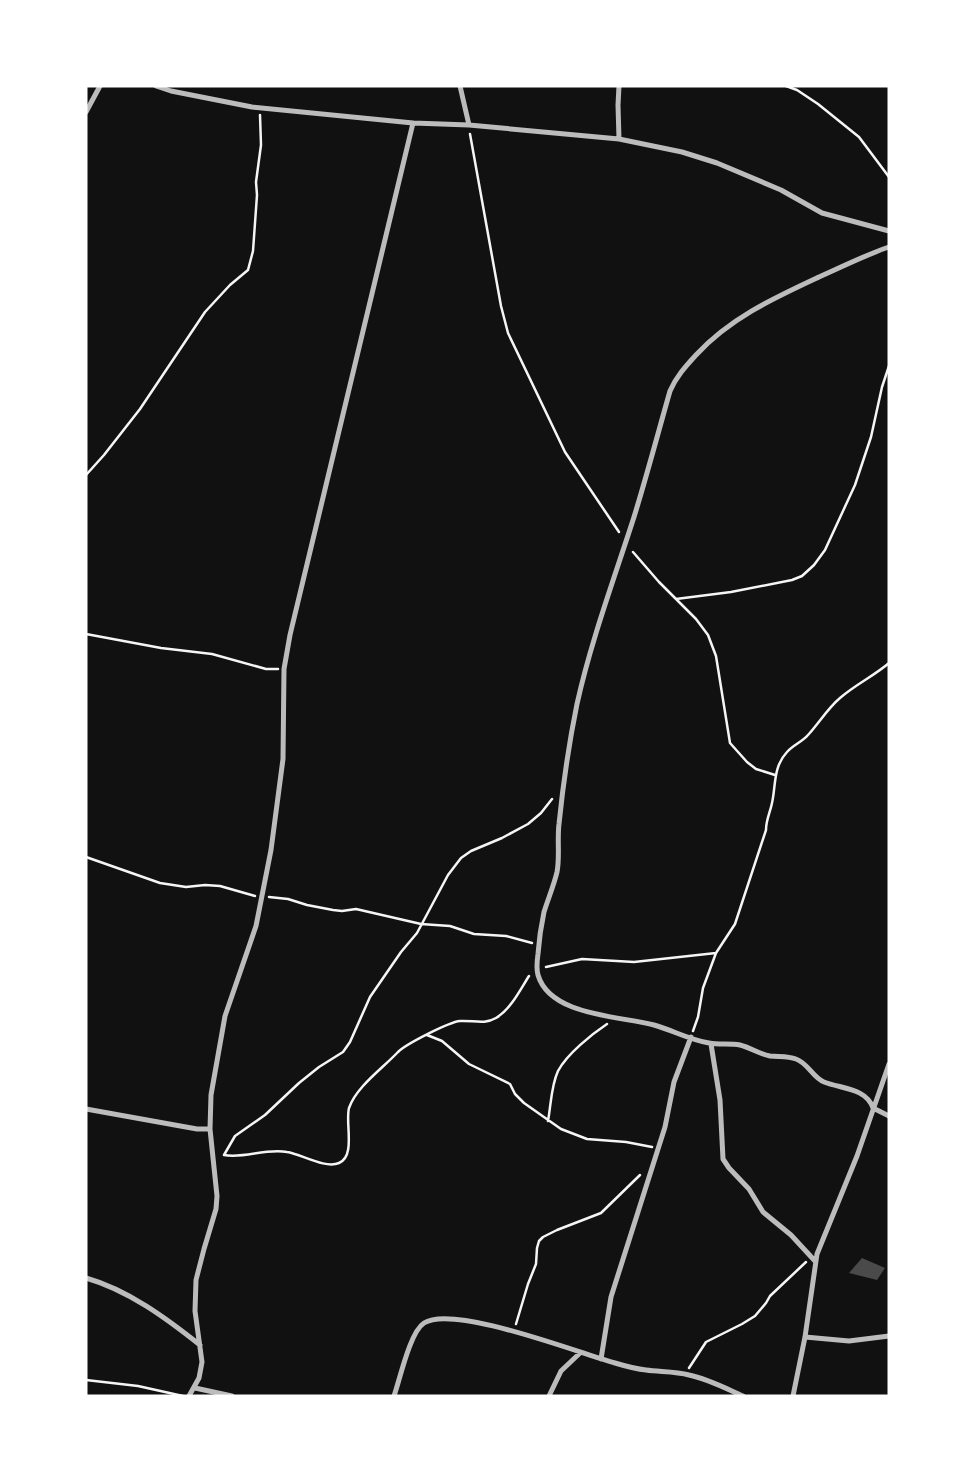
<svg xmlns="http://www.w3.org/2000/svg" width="975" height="1482" font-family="'Noto Sans',sans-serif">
<rect width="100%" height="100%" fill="#111"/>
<path fill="#4a4a4a" d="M862 1258 885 1268 877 1280 849 1273Z"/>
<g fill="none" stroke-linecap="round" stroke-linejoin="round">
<path stroke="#f5f5f5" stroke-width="2.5" d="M786 86 797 90 818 104 859 137 889 177
M470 134 501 306 508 333 565 452 619 532
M86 475 104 455 140 409 205 312 230 285 248 270 253 251 257 195 256 182 261 145 260 115
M633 552 659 582 696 619 708 635 716 656 730 743 747 762 756 769 775 775
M676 599 731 592 792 580 802 576 814 565 825 550 855 485 871 437 882 387 889 366
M86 634 161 648 212 654 266 669H278
M86 857 160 883 186 887 205 885 220 886 255 896
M269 897 288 899 307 905 333 910 342 911 356 909 421 924 450 926 474 934 506 936 532 943
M546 967 582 959 634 962 716 953
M693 1031 698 1017 703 988 716 953 735 924 766 830C766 820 770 813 772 803 776 785 773 767 787 752 793 745 802 742 808 735 819 723 828 708 840 698 856 684 874 676 889 663
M427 1035 442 1041 469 1064 510 1084 515 1094 524 1103 561 1129 587 1139 626 1142 652 1147
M548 1121C551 1105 551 1086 558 1071 567 1054 592 1034 607 1024
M224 1155C244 1159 265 1148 287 1152 301 1154 325 1169 339 1163 356 1156 345 1123 349 1108 356 1087 383 1068 398 1052 406 1044 449 1022 460 1021 473 1020 484 1025 496 1018 511 1009 520 990 529 976
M224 1155 235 1136 265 1115 299 1083 319 1067 343 1052 350 1042 370 997 401 952 417 933 448 875 461 858 471 851 502 838 528 824 541 813 552 799
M516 1324 528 1284 536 1264 537 1248 539 1241 543 1237 557 1230 601 1213 640 1175
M689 1368 706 1342 742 1324 755 1316 766 1303 770 1296 806 1262
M86 1380 138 1386 183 1396"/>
<path stroke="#bcbcbc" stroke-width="5" d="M156 86 171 91 252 107 413 123 469 125 619 139 682 152 717 163 781 190 822 213 889 231
M460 86 469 125
M86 112 100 86
M619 139 618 105 619 86
M889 247C865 255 842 267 819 277 774 298 730 318 696 355 685 367 676 377 670 391 658 433 647 475 634 517 614 579 591 641 577 704 569 743 563 785 559 824 557 840 560 857 557 872 554 885 548 899 544 912 541 926 539 940 538 954 537 961 536 968 538 975 550 1016 620 1016 654 1025 672 1030 690 1040 709 1043 719 1045 730 1043 740 1045 751 1048 760 1054 770 1056 779 1057 788 1056 796 1059 808 1063 813 1078 824 1082 842 1089 866 1088 873 1108L889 1116
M711 1044 720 1100 723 1159 729 1168 749 1189 763 1212 791 1235 815 1261
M86 1109 197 1129H210
M86 1278C128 1290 166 1318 200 1345
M805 1337 849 1341 889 1336
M601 1359 611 1297 665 1127 674 1082 691 1037
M195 1388 232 1396
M189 1396 199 1378 202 1362 195 1311 196 1280 204 1249 216 1209 217 1196 210 1129 211 1095 225 1016 256 926 271 850 283 759 284 669 290 635 413 123
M394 1396C400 1379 410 1332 424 1323 453 1304 579 1353 615 1363 625 1366 636 1369 646 1370 660 1372 675 1371 689 1375 708 1379 725 1388 743 1396
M549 1396 561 1371 580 1353
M793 1396 805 1337 817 1254 857 1156 889 1064"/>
</g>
<rect width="975" height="1482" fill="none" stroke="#ffffff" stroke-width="175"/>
</svg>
